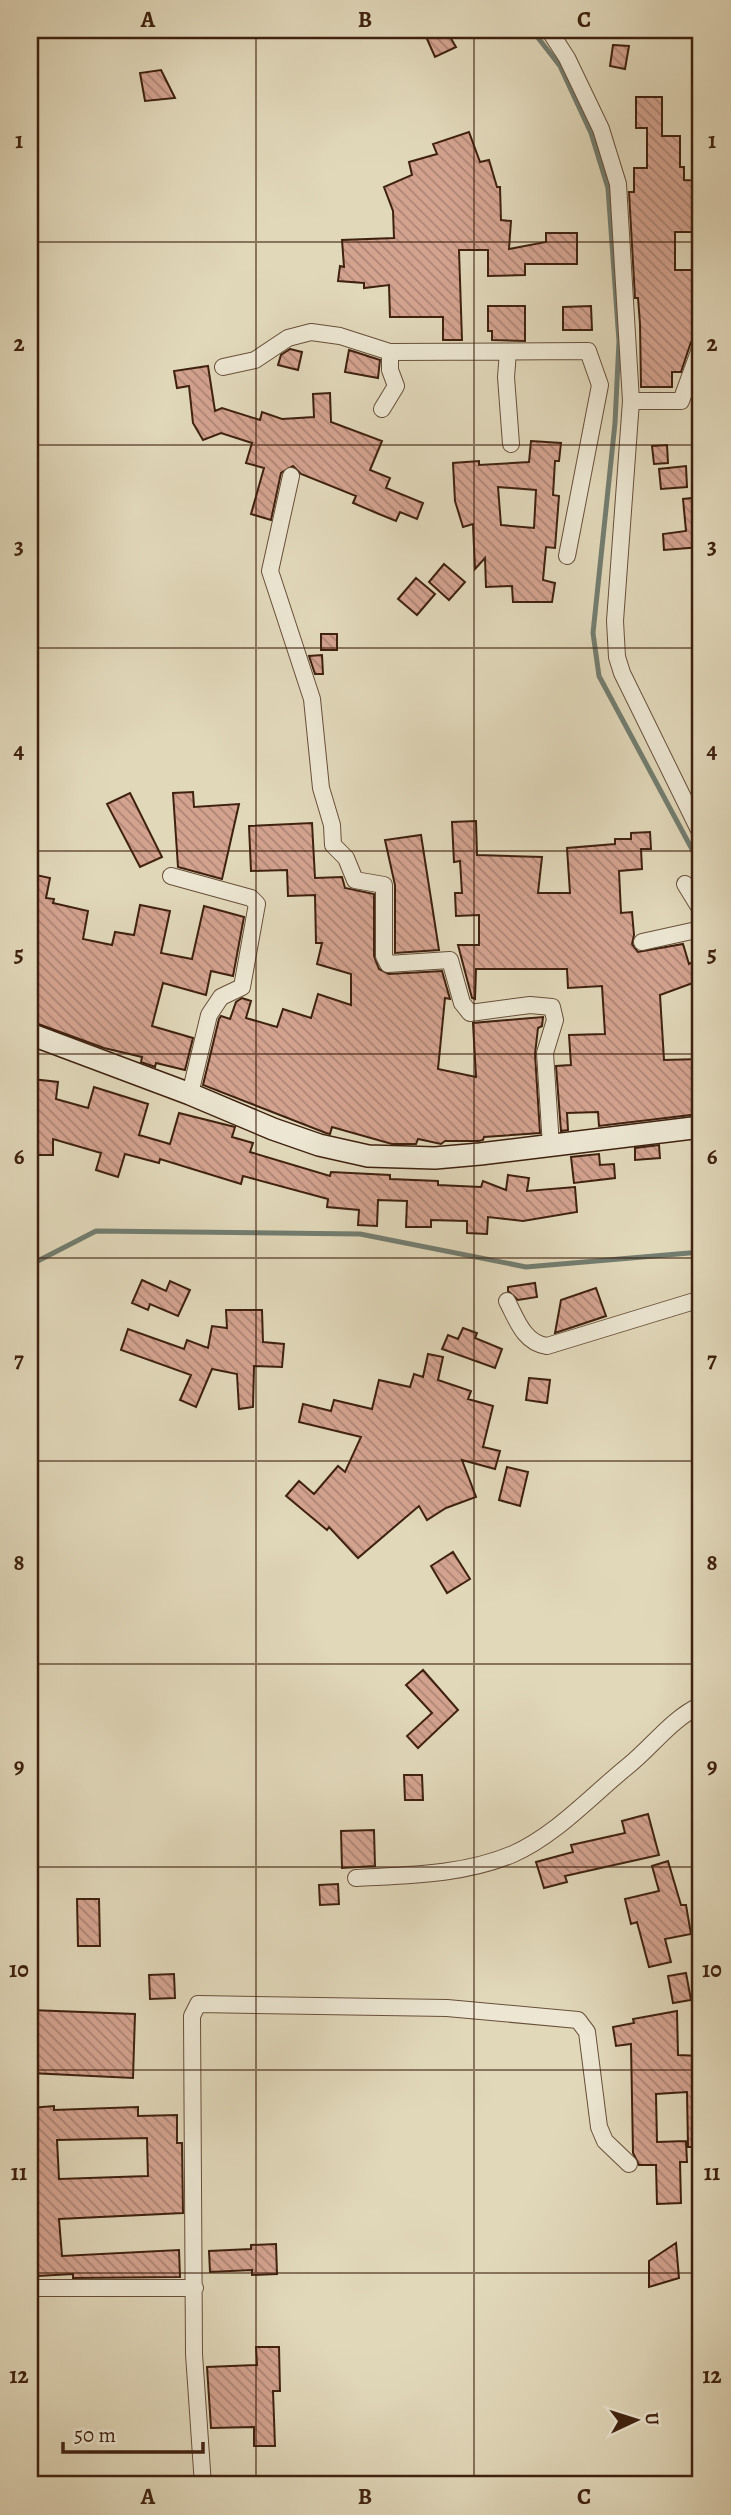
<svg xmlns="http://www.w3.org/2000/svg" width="731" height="2515" font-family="Alegreya,serif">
<defs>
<pattern id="building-back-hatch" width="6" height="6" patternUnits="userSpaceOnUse" patternTransform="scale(1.75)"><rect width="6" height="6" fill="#d4a390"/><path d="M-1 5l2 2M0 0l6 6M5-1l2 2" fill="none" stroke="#ad8474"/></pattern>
</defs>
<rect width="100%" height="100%" fill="#e1d8ba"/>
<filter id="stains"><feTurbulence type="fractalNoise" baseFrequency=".00286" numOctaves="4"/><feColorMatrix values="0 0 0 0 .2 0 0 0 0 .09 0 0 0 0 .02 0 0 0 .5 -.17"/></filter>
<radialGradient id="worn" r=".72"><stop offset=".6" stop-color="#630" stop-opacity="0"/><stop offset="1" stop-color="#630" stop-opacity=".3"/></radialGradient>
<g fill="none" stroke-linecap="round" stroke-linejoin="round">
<path stroke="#727d70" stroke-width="5" d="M532 30 560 66 591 133 608 188 619 341 615 423 593 633 599 676 701 866
M30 1265 96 1231 360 1234 526 1267 701 1252"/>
</g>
<path fill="url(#building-back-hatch)" stroke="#3f210f" stroke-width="2" fill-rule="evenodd" d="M423 30H446L456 47 435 57Z
M613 45 629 46 625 69 610 66Z
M161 70 175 98 145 101 140 73Z
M636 97H662V136H680V167H684V180L701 181V232H675V270H696V299H701V319H697V337L691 342 681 372H672V387H641L640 324 638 298H635L629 192H634V168H647V128H636Z
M469 132 480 162 489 160 497 187H500L501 220 511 221 509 249 546 242V233H577V264H525V275L488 276V250H459L462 340H443V317H390L389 285 364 288V283L338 281 340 266 344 267 342 240 394 238 393 211 384 187 412 175 409 162 437 154 433 144Z
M488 306H525V341L492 340V331H488Z
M591 306 592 330H563V307Z
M290 349 302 352 298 370 278 365 281 355Z
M349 350 380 360 378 378 345 372Z
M208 366 215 411 222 408 260 420 262 412 282 419 314 417 313 394 330 393 331 422 382 441 370 470 390 478 386 488 423 503 417 519 400 512 396 521 379 514 353 503 356 496 301 474 293 466 281 473 271 520 251 514 264 468 246 463 252 443 221 433 203 440 193 423 189 386 177 388 174 371Z
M531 441 561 443 559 461H555L553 495 559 496 555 548 546 547 543 580 555 583 552 602H513L512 586 486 587 485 558 475 569 473 524 463 527 455 501 453 463 479 461V465L529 462ZM498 487 536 490 534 528 501 525Z
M667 445 668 463 654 464 652 446Z
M686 466 687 487 661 489 659 469Z
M701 497V547L664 550 663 534 686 531 683 499Z
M444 564 465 582 449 600 429 582Z
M416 578 435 594 417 615 398 599Z
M321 634H337V650H321Z
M322 655 323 674H315L309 656Z
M193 792 194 807 239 804 222 879 178 867 173 793Z
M130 793 162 857 140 867 107 804Z
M476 821 477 855 542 857 538 893H570L567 848 615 844V839H631V833L650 832 651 849H641L642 869 619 871 621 913 632 912 634 935 632 944 638 952 683 944 689 964 701 957V980L660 995 664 1060 701 1059V1083L697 1084 699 1114 599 1126 598 1112 567 1113 568 1130 561 1131 556 1066 571 1065 569 1035 605 1034 602 986 568 988 567 969H476L475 999 472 998 458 945H479V915L456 916 455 893H462L460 861 454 862 452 822Z
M312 823 315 878 342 877 345 888 374 894V956L379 969 389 974 442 971 450 999 445 998 438 1069 476 1077 473 1023 543 1017 542 1026 538 1028 535 1054 540 1133 484 1137 483 1140 479 1141H445L441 1144 418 1139 416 1144H392L332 1127 330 1134 326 1133 203 1085 219 1019 221 1016 230 1019 236 1002 242 998 251 1001 246 1018 277 1027 283 1009 311 1018 318 994 351 1005V974L317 964 322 943H316L315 895 288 896 287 870 251 871 249 826Z
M421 835 439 950 395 953V885L385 840Z
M31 874 50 878 46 898 54 899 53 903 88 911 83 939 112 945 115 932 134 935 140 905 170 911 161 953 192 959 204 906 244 917 233 976 211 971 206 995 163 983 152 1026 193 1038 185 1070 156 1063 155 1067 141 1062 142 1057 104 1048 30 1021 33 969H30Z
M32 1079 58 1082 56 1099 88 1108 94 1087 148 1104 139 1135 170 1144 179 1113 235 1127 232 1137 253 1143 250 1152 330 1176 331 1172 390 1175V1179L438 1181V1185L481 1187 483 1181 506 1190 508 1175 529 1178 527 1191 575 1187 577 1212 523 1221 488 1217 487 1234 467 1233V1221L431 1220V1227H406L407 1201 378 1200 377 1226 358 1225 359 1210 327 1207 328 1199 243 1176 241 1184 160 1159 159 1163 125 1154 118 1177 96 1170 101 1153 53 1139V1155H30Z
M659 1145 660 1158 635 1160V1148Z
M599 1154 600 1165 614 1164 615 1178 574 1183 571 1157Z
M142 1280 166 1291 170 1281 190 1290 178 1316 150 1304 148 1310 132 1303Z
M535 1283 537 1297 518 1300 508 1291V1287Z
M596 1288 606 1316 555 1333 561 1300Z
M226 1310H262L263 1342 284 1344 282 1367 254 1366 253 1407 239 1409 237 1374 212 1369 196 1407 180 1400 191 1375 121 1350 128 1329 184 1349 187 1340 208 1348 212 1326 227 1328Z
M463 1328 477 1333 475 1338 502 1349 495 1368 442 1349 448 1335 458 1339Z
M428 1354 443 1357 438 1380 471 1391 468 1399 493 1406 483 1447 500 1451 495 1469 462 1460 476 1497 446 1508 427 1520 419 1506 358 1558 329 1527 327 1530 286 1496 299 1481 314 1494 338 1466 345 1472 361 1437 299 1422 303 1404 331 1411 334 1400 372 1409 379 1380 410 1387 414 1374 423 1377Z
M529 1378 550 1380 547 1403 526 1400Z
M507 1467 528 1472 520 1506 499 1500Z
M453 1552 470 1579 447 1593 431 1566Z
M423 1670 458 1710 418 1748 407 1736 432 1713 406 1685Z
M404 1775H422L423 1800H405Z
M648 1814 659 1855 565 1876 567 1882 544 1888 536 1862 573 1852 571 1845 625 1833 622 1821Z
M374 1830 375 1866 342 1868 341 1831Z
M668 1861 681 1905H686L691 1934 665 1939 671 1962 649 1967 637 1922 631 1924 625 1899 659 1891 652 1866Z
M338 1884 339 1904 320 1905 319 1885Z
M77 1899H99L100 1946H78Z
M686 1973 691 2000 673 2003 668 1976Z
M174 1974 175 1998 150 1999 149 1975Z
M30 2010 135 2014 133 2078 30 2073Z
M677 2011 678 2055 701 2056V2147H688L687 2092 656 2094 657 2142 686 2141 687 2162H680L681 2203 657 2204 656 2165H639L633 2153 631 2044 616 2046 613 2027 634 2023 633 2019Z
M54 2106V2110L138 2107V2116L177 2115V2143H182L183 2213 59 2219 62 2256 179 2250 180 2277 73 2278V2274L38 2276 30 2194V2108ZM147 2138 148 2176 59 2179 57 2140Z
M676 2243 679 2278 649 2287V2261Z
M276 2244 277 2274 252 2275V2270L210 2272 209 2251 251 2249V2245Z
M256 2347H279L280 2391H273L275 2446H254V2427L211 2428 207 2367 257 2365Z"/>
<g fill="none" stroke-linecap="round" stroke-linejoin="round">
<defs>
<path id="minor" d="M549 30 567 58 601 129 618 184 631 401 615 621 617 657 622 673 701 834
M508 352 506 377 511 444
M223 367 255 360 288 338 311 332 340 336 390 352 588 351 600 385 567 556
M631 401H681L701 346
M382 409 396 386 390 370V352
M291 476 270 571 312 699 321 788 332 825 333 845 346 858 355 880 384 885V956L388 964 450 960 462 1003 470 1013 530 1005 552 1007 555 1020 545 1053 551 1146
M171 876 251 898 257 904 242 987 221 997 209 1015 190 1094
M685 884 701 910
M642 942 701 929
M507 1301C517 1320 524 1343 547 1346L701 1299
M356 1878C409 1875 463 1875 513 1854 556 1835 592 1795 628 1766 653 1746 671 1719 701 1705
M30 2288H195
M203 2485 194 2354 192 2016 198 2004 447 2008 578 2020 587 2032 599 2127 605 2141 629 2164"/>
<path id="secondary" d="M30 1034 190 1094 273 1129 319 1145 368 1156 435 1158 480 1154 701 1127"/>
</defs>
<use href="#minor" stroke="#684f3a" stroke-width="18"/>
<use href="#secondary" stroke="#3f210f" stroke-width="24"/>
<use href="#minor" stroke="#ece6d2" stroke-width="16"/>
<use href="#secondary" stroke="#ece6d2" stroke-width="21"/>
</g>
<path fill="none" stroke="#3f210f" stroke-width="2" stroke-opacity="0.55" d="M256 30V2485M474 30V2485M30 242H701M30 445H701M30 648H701M30 851H701M30 1054H701M30 1258H701M30 1461H701M30 1664H701M30 1867H701M30 2070H701M30 2273H701"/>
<rect width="731" height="2515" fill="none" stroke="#e1d8ba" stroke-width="77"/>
<g transform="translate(636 2420) rotate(86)" stroke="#ece6d2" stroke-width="5" paint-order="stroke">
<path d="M0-5L12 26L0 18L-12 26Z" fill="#3f210f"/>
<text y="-10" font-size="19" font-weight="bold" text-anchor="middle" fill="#3f210f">U</text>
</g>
<path d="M63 2442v10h140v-10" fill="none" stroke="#3f210f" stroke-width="3.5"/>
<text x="74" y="2442" font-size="21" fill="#3f210f" stroke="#ece6d2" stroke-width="5" paint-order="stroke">50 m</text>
<rect x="38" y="38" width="654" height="2438" fill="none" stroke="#3f210f" stroke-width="2.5"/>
<g font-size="23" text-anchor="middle" font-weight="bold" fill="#3f210f">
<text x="148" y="27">A</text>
<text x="365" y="27">B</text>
<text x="584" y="27">C</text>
<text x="19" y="148">1</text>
<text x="712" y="148">1</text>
<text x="19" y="351">2</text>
<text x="712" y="351">2</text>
<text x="19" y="554">3</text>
<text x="712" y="554">3</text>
<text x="19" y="758">4</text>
<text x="712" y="758">4</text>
<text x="19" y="961">5</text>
<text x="712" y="961">5</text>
<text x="19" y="1164">6</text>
<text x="712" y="1164">6</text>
<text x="19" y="1367">7</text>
<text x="712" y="1367">7</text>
<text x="19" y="1570">8</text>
<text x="712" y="1570">8</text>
<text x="19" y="1773">9</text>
<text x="712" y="1773">9</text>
<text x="19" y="1977">10</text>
<text x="712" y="1977">10</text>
<text x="19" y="2180">11</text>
<text x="712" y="2180">11</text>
<text x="19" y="2383">12</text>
<text x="712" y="2383">12</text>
<text x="148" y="2504">A</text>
<text x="365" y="2504">B</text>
<text x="584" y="2504">C</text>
</g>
<rect width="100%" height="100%" filter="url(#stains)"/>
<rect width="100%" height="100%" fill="url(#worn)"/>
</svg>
